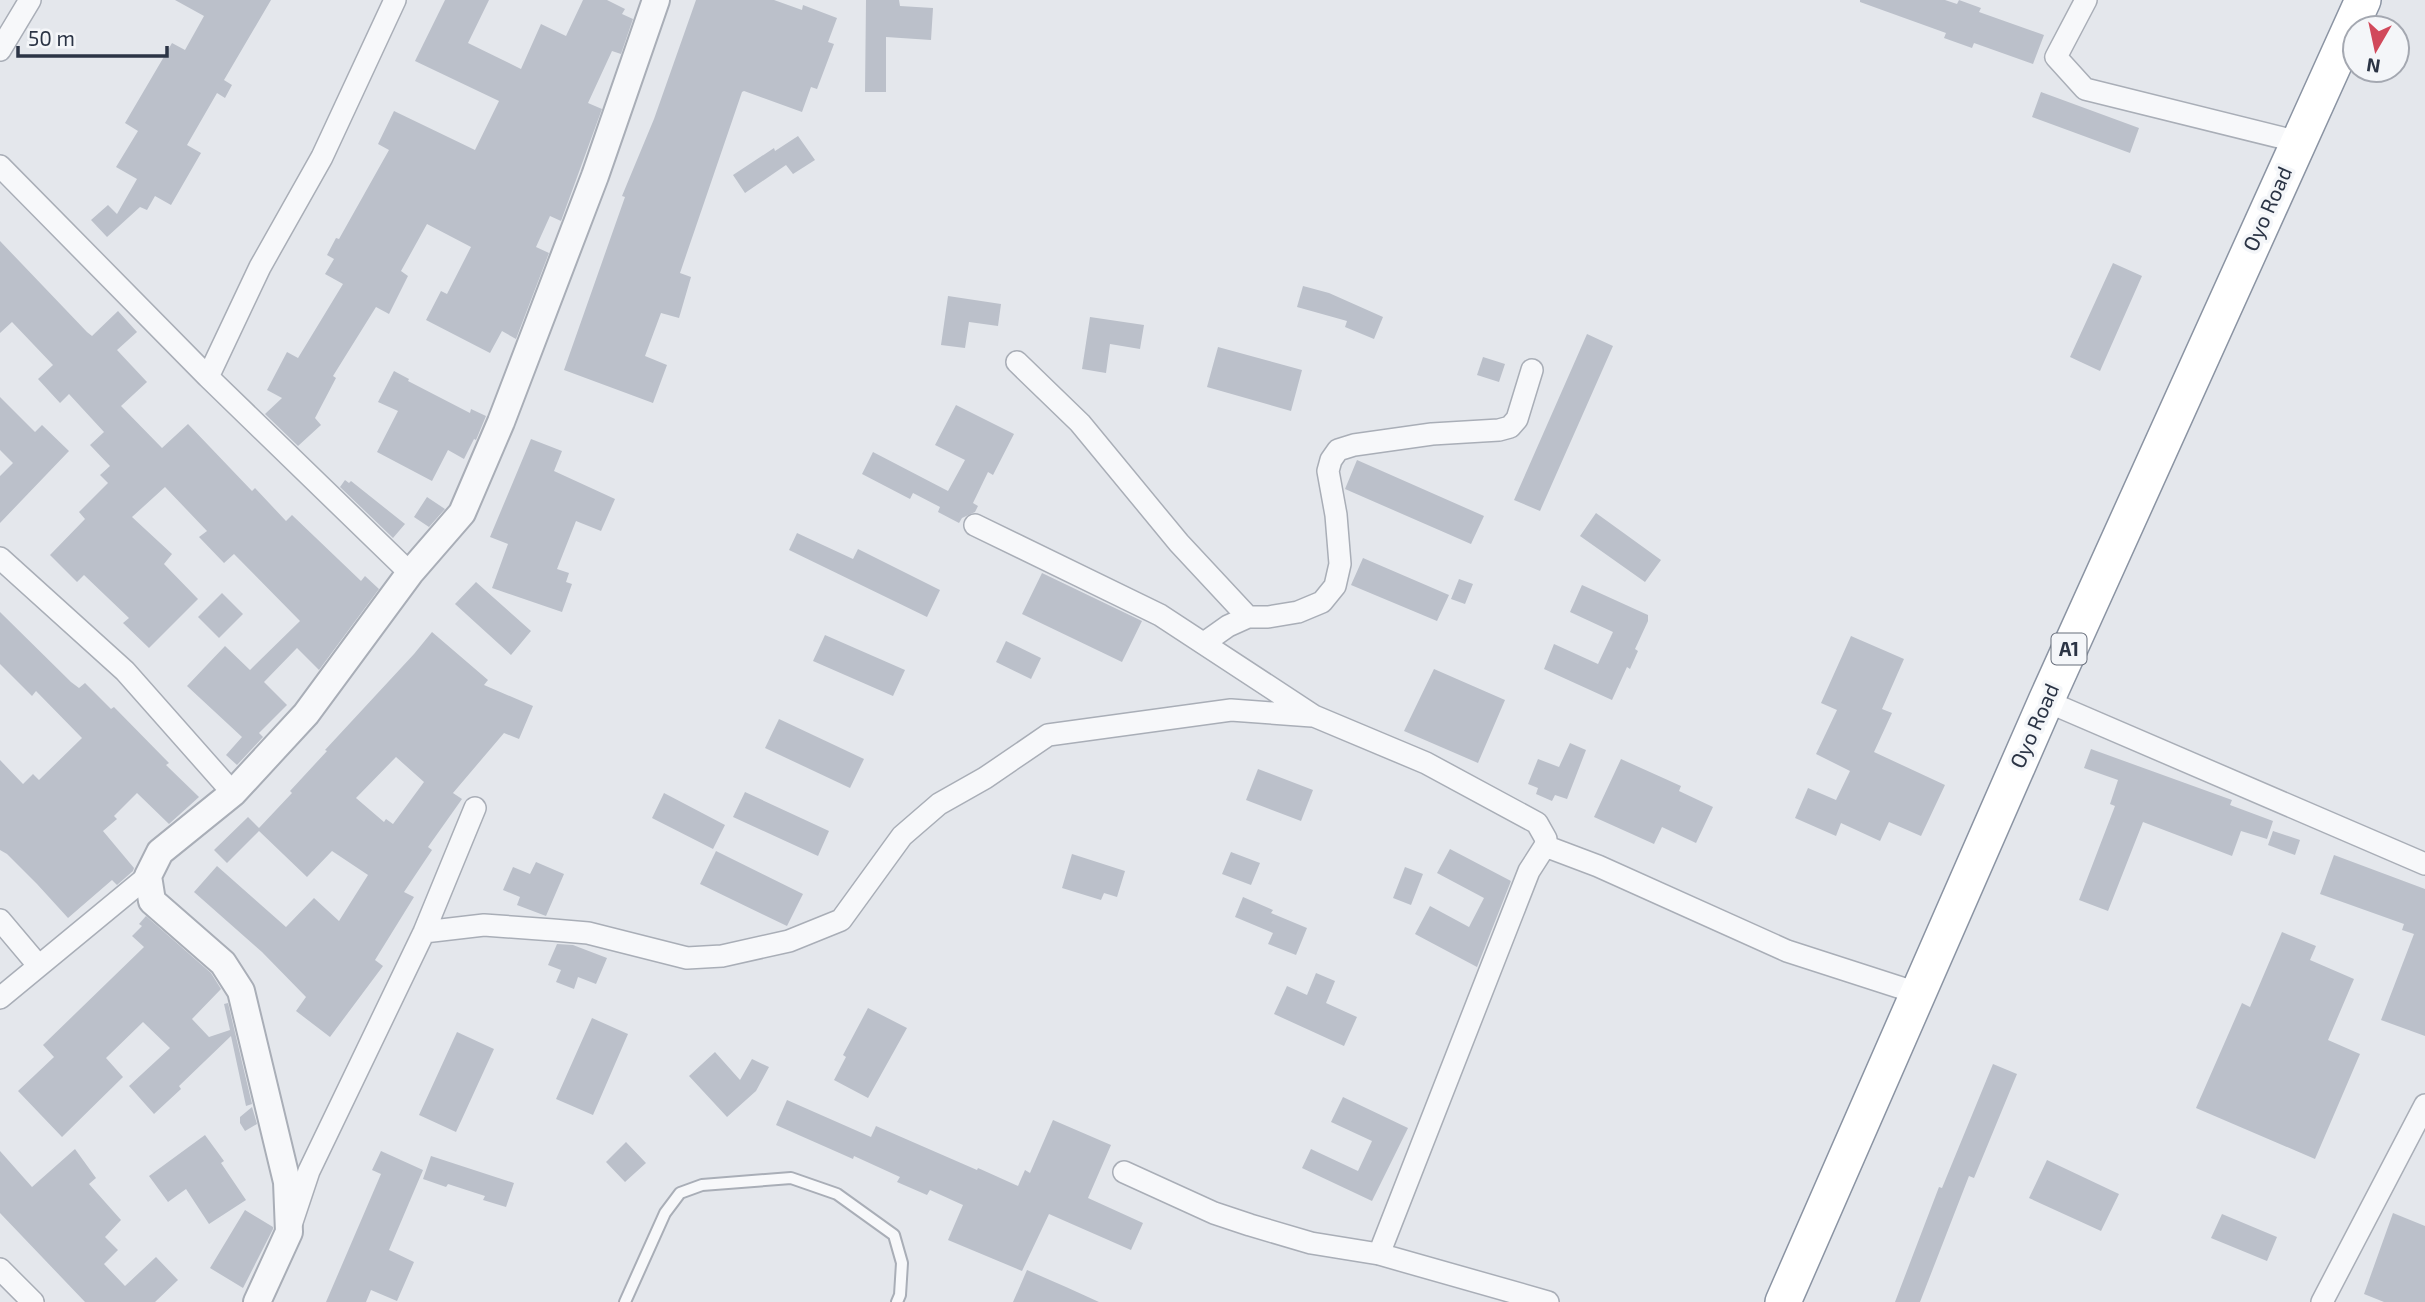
<svg xmlns="http://www.w3.org/2000/svg" width="2425" height="1302" font-family="'Exo 2',sans-serif">
<rect width="100%" height="100%" fill="#e4e7ec"/>
<path fill="#bbc0ca" fill-rule="evenodd" d="M175 0H271L224 80 232 85 225 98 217 93 187 145 201 153 171 205 155 196 147 210 140 207 107 237 91 220 108 205 117 214 137 179 116 167 138 131 125 123 172 43 185 50 204 16Z
M445 0H489L468 43 521 69 541 24 566 36 583 0H607L625 9 622 14 633 19 621 54 612 51 588 103 602 109 561 221 550 216 536 247 549 253 516 339 502 331 490 353 426 320 441 291 447 294 471 247 427 224 401 271 408 276 389 314 376 307 333 376 336 378 315 418 321 425 298 446 265 414 282 398 267 390 287 352 298 358 343 284 325 274 334 259 327 255 336 238 339 239 389 150 378 144 394 111 475 150 499 101 415 61Z
M696 0H774L802 10 803 5 837 18 828 42 834 44 817 89 811 87 802 112 744 91 742 92 680 273 691 277 679 318 661 313 645 356 667 365 653 403 564 370 625 197 622 196 654 119Z
M866 0H899L900 6 933 8 931 40 886 37V92H865Z
M1860 0H1945L1957 4 1959 0 1981 8 1979 12 2044 35 2033 64 1974 43 1972 48 1944 38 1946 33 1860 2Z
M2041 92 2139 128 2130 153 2032 117Z
M798 136 815 160 793 174 786 165 745 193 733 175 774 148 775 151Z
M0 241 87 332 92 336 118 311 137 332 117 350 147 382 121 406 162 448 188 424 252 491 255 488 286 521 292 515 361 581 365 576 379 589 319 670 297 648 264 682 287 705 259 733 263 737 237 765 226 755 242 737 187 686 225 646 250 670 300 621 234 554 224 563 199 537 207 531 165 487 132 517 172 554 164 564 198 599 149 648 123 623 129 618 84 575 77 582 50 555 85 519 79 512 108 483 100 475 110 466 90 445 104 432 69 394 60 403 38 379 53 365 12 322 0 333Z
M2113 263 2142 276 2100 371 2070 357Z
M1303 286 1329 293 1383 317 1374 339 1345 327 1347 321 1297 307Z
M948 296 1001 304 998 326 969 322 965 348 941 345Z
M1090 317 1144 325 1140 349 1110 344 1106 373 1082 369Z
M1587 334 1613 346 1540 511 1514 500Z
M1218 347 1302 370 1291 411 1207 387Z
M1483 357 1505 364 1499 382 1477 375Z
M394 371 409 379 408 381 470 413 471 409 486 416 476 440 474 439 464 459 448 450 432 481 377 452 398 411 378 402Z
M0 397 35 432 42 425 69 451 0 523V476L13 463 0 450Z
M956 405 1014 434 993 475 988 472 973 503 978 506 975 512 962 518 959 523 938 512 940 507 913 493 910 499 862 474 873 452 948 491 965 460 935 445Z
M531 439 562 451 554 471 615 499 601 531 576 521 557 569 569 573 566 582 572 584 562 612 492 588 508 544 490 537Z
M1357 460 1484 516 1471 544 1345 489Z
M345 480 349 483 351 481 405 524 393 538 340 487Z
M427 497 445 509 429 527 414 517Z
M1596 513 1661 560 1645 582 1580 536Z
M797 533 853 559 858 549 940 590 927 617 789 550Z
M1363 558 1449 595 1437 621 1351 585Z
M1042 573 1142 621 1122 662 1022 614Z
M1459 579 1473 584 1465 604 1451 599Z
M476 582 531 631 511 655 455 604Z
M1582 585 1648 615V621L1635 649 1638 651 1630 669 1627 667 1612 700 1544 669 1554 644 1598 664 1613 632 1570 612Z
M222 593 243 614 219 638 198 617Z
M0 612 71 682 79 688 85 683 111 709 114 707 169 763 166 765 199 797 169 824 137 793 114 816 117 819 103 831 134 868 133 871 117 885 112 880 68 918 37 884 7 854 0 850V760L23 784 33 774 39 780 82 738 36 691 32 696 0 664Z
M432 632 488 680 484 685 533 706 519 739 504 733 453 793 462 799 428 847 432 850 404 892 414 897 375 960 383 966 330 1037 296 1011 306 997 262 952 194 892 217 866 286 927 314 898 339 921 368 875 332 851 307 877 259 831 227 863 214 850 248 817 259 828 292 793 290 791 327 751 325 750 414 654ZM396 757 424 782 393 824 386 819 384 822 356 798Z
M825 635 905 670 893 696 813 661Z
M1851 636 1904 659 1882 709 1892 713 1874 752 1945 785 1921 836 1889 822 1880 841 1841 823 1836 836 1795 818 1808 788 1836 800 1850 771 1816 754 1837 710 1821 703Z
M1006 641 1041 658 1031 679 996 662Z
M1434 669 1505 700 1478 763 1404 731Z
M779 719 864 759 850 788 765 748Z
M1570 743 1586 750 1567 799 1555 795 1552 801 1536 794 1538 788 1528 784 1538 759 1559 767Z
M2091 749 2232 800 2230 805 2273 821 2267 839 2241 831 2232 856 2143 822 2108 911 2079 900 2115 806 2110 804 2118 780 2084 768Z
M1621 759 1681 786 1679 791 1713 807 1696 843 1662 827 1654 844 1594 817Z
M1258 769 1313 790 1301 821 1246 800Z
M745 792 829 831 818 856 733 817Z
M664 793 725 825 713 849 652 818Z
M2273 831 2300 840 2295 855 2268 845Z
M1450 849 1511 881 1477 967 1415 934 1430 906 1469 927 1484 898 1437 873Z
M716 851 803 894 787 926 700 884Z
M1231 852 1260 863 1251 885 1222 874Z
M1072 854 1125 871 1117 897 1104 893 1101 900 1062 888Z
M2334 855 2425 889V1036L2381 1020 2414 934 2402 930 2404 924 2320 894Z
M536 862 564 874 546 916 517 905 520 897 503 890 513 867 530 874Z
M1405 867 1423 874 1411 905 1393 898Z
M1243 897 1273 910 1271 913 1307 928 1296 955 1268 944 1273 933 1235 917Z
M146 916 211 973 221 989 192 1019 209 1037 230 1030 224 1004 228 1003 252 1104 246 1106 231 1036 179 1086 181 1089 154 1114 129 1086 170 1048 143 1022 106 1058 123 1077 62 1137 18 1091 54 1057 43 1045 144 947 132 936 142 926 139 924Z
M2282 932 2316 946 2310 960 2354 979 2328 1040 2360 1054 2315 1159 2196 1108 2242 1003 2250 1007Z
M557 944 573 945 607 958 596 984 578 977 574 989 556 982 561 970 548 965Z
M1316 973 1335 981 1326 1003 1357 1017 1344 1046 1274 1014 1287 986 1307 995Z
M868 1008 907 1028 868 1098 834 1080 846 1057 843 1055Z
M592 1018 628 1034 593 1115 556 1099Z
M457 1032 494 1049 456 1132 419 1115Z
M715 1052 740 1080 752 1059 769 1067 756 1091 727 1117 689 1076Z
M1993 1064 2017 1074 1974 1178 1969 1176 1920 1302H1895L1939 1187 1942 1188Z
M1343 1097 1408 1128 1372 1201 1302 1168 1311 1149 1358 1171 1372 1141 1331 1122Z
M787 1100 871 1137 876 1126 977 1170 978 1168 1018 1186 1025 1170 1030 1173 1053 1120 1111 1145 1088 1198 1143 1223 1131 1250 1049 1214 1022 1271 948 1240 963 1205 930 1190 927 1195 897 1182 900 1177 854 1156 853 1159 776 1125Z
M252 1107 257 1124 245 1131 240 1123V1117Z
M205 1135 224 1161 221 1163 246 1200 209 1224 186 1189 168 1202 149 1176Z
M626 1142 646 1163 625 1182 606 1162Z
M75 1149 96 1178 89 1184 121 1220 105 1237 118 1250 104 1264 125 1286 156 1257 178 1280 155 1302H85L0 1213V1151L32 1187Z
M381 1151 423 1170 389 1250 414 1262 397 1301 371 1290 366 1302H326L381 1174 372 1170Z
M431 1156 514 1183 506 1207 483 1200 485 1196 448 1184 446 1187 423 1179Z
M2047 1160 2119 1194 2101 1231 2029 1198Z
M245 1210 273 1227V1229L243 1288 210 1268Z
M2393 1213 2425 1226V1302H2384L2364 1294Z
M2222 1214 2277 1237 2267 1261 2211 1238Z
M1027 1270 1066 1287 1099 1302H1013Z"/>
<g fill="none" stroke-linecap="round" stroke-linejoin="round">
<defs>
<path id="service" d="M625 1302 665 1213 680 1193 702 1185 791 1178 837 1194 894 1235 902 1263 900 1295 897 1302"/>
<path id="minor" d="M2086 0 2056 57 2085 89 2299 142
M0 50 30 0
M0 166 208 377 410 573
M1017 362 1080 423 1179 543 1248 617
M208 377 260 267 322 157 395 0
M975 525 1160 615 1314 716 1426 763 1537 823 1546 839 1545 846 1529 871 1379 1254
M0 558 125 671 233 793
M1204 643 1228 626 1248 617H1268L1298 612 1322 602 1335 586 1340 564 1336 515 1328 471 1331 460 1338 450 1354 445 1432 434 1499 430 1510 427 1517 419 1532 370
M2046 701 2425 864
M1545 846 1598 866 1787 951 1917 993
M0 920 38 965
M424 932 484 925 553 930 588 933 687 958 722 956 789 941 841 920 902 836 939 804 985 778 1048 735 1231 710 1312 716
M0 998 148 876
M1124 1172 1214 1213 1250 1225 1311 1243 1379 1254 1548 1302
M292 1222 309 1171 424 932 475 808
M0 1269 33 1302
M2322 1302 2425 1105"/>
<path id="tertiary" d="M257 1302 289 1232 287 1182 241 991 223 963 152 901 148 876 160 852 233 793 306 714 410 573 462 513 501 422 595 176 656 0"/>
<path id="trunk" d="M1783 1302 2046 701 2363 0"/>
</defs>
<use href="#service" stroke="#a9aeb7" stroke-width="14"/>
<use href="#minor" stroke="#a9aeb7" stroke-width="24"/>
<use href="#tertiary" stroke="#a9aeb7" stroke-width="30"/>
<use href="#trunk" stroke="#8b94a3" stroke-width="38"/>
<use href="#service" stroke="#f7f8fa" stroke-width="10"/>
<use href="#minor" stroke="#f7f8fa" stroke-width="21"/>
<use href="#tertiary" stroke="#f7f8fa" stroke-width="26"/>
<use href="#trunk" stroke="#fff" stroke-width="35"/>
</g>
<g text-anchor="middle" stroke-width="7" stroke-linejoin="round" paint-order="stroke">
<rect fill="#f4f6f9" stroke="#676e7b" stroke-width="2" x="2051.5" y="633.5" width="35" height="31" rx="5"/>
<g font-size="19" font-weight="bold" fill="#2b3445">
<text x="2069" y="656">A1</text>
</g>
<g font-size="21" fill="#2b3445" stroke="#f4f6f9">
<text transform="translate(2268 209) rotate(-66)" y="7">Oyo Road</text>
<text transform="translate(2035 726) rotate(-66)" y="7">Oyo Road</text>
</g>
</g>
<g transform="translate(2376 49) rotate(189)"><circle r="33" fill="#f4f6f9" stroke="#a4a8b1" stroke-width="2"/>
<path d="M0-5L12 26L0 18L-12 26Z" fill="#d1495b"/>
<text y="-10" font-size="19" font-weight="bold" text-anchor="middle" fill="#2b3445">N</text>
</g>
<path d="M18 46v10h149v-10" fill="none" stroke="#2b3445" stroke-width="3.5"/>
<text x="28" y="46" font-size="21" fill="#2b3445" stroke="#f4f6f9" stroke-width="5" paint-order="stroke">50 m</text>
</svg>
